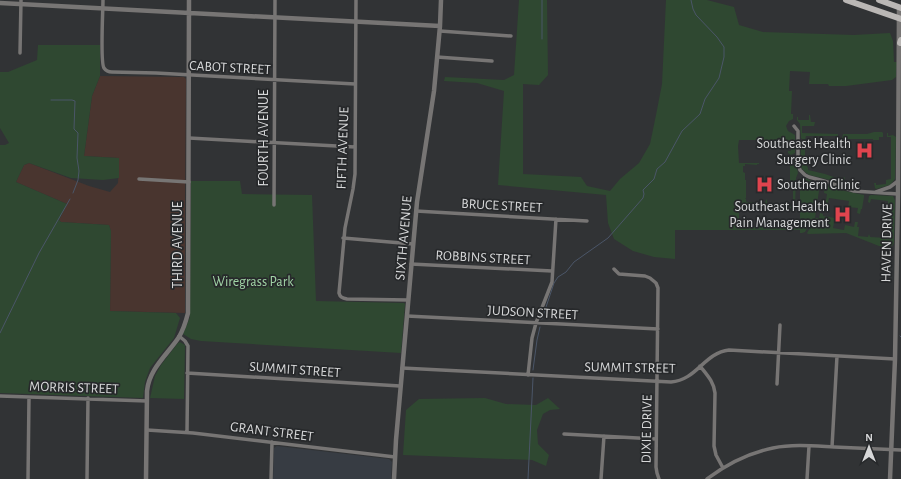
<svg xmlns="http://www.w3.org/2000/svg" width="901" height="479" font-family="'Alegreya Sans',sans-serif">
<rect width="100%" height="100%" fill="#313335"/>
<path fill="#373c43" d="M277 446 389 459 392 462 391 479H273L274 448Z"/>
<path fill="#49352f" d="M100 76 184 77 186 79 185 201V313L110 311 111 232 109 225 61 222 59 220 67 204 16 182 24 165 29 163 89 186 110 192 118 183 119 158 84 156 92 96Z"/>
<path fill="#2f4831" d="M519 0H547L548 75 539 85 523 84V174L581 177 587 186 610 191 620 179 639 163 650 144 656 115 662 84 666 0H707L734 7 739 25 763 32 854 35 890 33 893 41 894 62H897L896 77 892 80 846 86H829L828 84H809L810 72 790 71 789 91H792L791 114H793V119L789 121 786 126 788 131 795 135V153L791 155 788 153V151H791V145L787 144 786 140H762L761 144 760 140H739L738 146 739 163H759V164H757V165L745 164V166H743V172L745 173V180H746V198L745 199H746V202L765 203 766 200 767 199V204H739V223H742V227L745 226 746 223 747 227H771L772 223 773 227H798V225L800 222V180L803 177 812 181 819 182 820 184 815 218H819L820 213 823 214V216L835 218 833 228 844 230 845 225 854 227 855 222H858L857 227H859L858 236 868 237 869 234 870 237 887 238 888 234H891L892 205 888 204V201L871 199 870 203 868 202 869 196 871 195 893 196 895 200 894 243 893 245 891 246H879L846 233 808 234 807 233 810 228 808 227 805 232 802 233H800V230H675V259L654 257 633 251 614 239 608 223 606 195 498 185 504 91 477 83 444 81 445 77 504 80 514 75Z
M38 45H100V76L92 96 84 156 119 158V178L103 180 71 178 29 163 24 165 16 182 67 204 59 220 61 222 109 225 111 231 110 311 176 313 180 318 174 338 150 368 145 382 143 398 0 393V145H5L9 143 0 128V72H8L37 60Z
M809 115H810L811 122H815L814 126H802V133L838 134V140L836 139V136H806L805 140 802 139 801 138 800 124 797 120V117H798V120H809Z
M874 132H882L883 133V137H879V140H873V139H842L843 134H867Z
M887 133H888V136L893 135 896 137 895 179 890 185 876 189 875 188 874 183H876V185L886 184V180L891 179V137H887Z
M803 144 805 146V163L808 168V170L825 174 842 180 844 177 845 178 842 184H841C836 182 831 180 826 179 817 176 805 177 801 166 800 160 801 153 801 146Z
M792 159 795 160 798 173 796 178 795 208H790V207L793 206V185H790V160Z
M191 181H240L242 194 312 195 316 301 404 303 405 304 401 353 201 341 191 339 183 334 190 317V312Z
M825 185H828L845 191 864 195V197L862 209H861L860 214 857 213 858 208 848 207 849 201 829 198 827 208 825 207 827 194 824 193Z
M180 342 185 345 184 399 150 398 155 376 161 365 178 343Z
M485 398 506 404 536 405 548 398 560 409 550 410 543 414 537 430 538 444 549 455 546 466 532 460 403 455 406 410 419 399Z"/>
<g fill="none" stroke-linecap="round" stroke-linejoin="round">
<path stroke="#4b5668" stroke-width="1" d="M542 39V0
M51 100H72L75 101 74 129 78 133 77 158 79 171 78 180 73 193
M542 319 554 283 558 277 566 272 574 262 608 238 643 198 644 194 643 190 654 179 657 169 665 162 682 131 700 114 705 99 719 78 724 57V47L717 37 696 15 693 9 691 0
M0 333 39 253 70 199
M900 336 901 337
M533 370 537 340 540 327
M528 479 533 378"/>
<path stroke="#777574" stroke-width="3.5" d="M103 0C103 11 100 62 104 68 106 71 109 72 112 72L156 73 355 84
M356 0 355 174 353 189 345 228 339 293C340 297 342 298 347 299L408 300
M440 31 511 36
M20 53 21 0
M437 57 492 61
M794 126 798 131V163L800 170 805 175 809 177 824 181 854 191 898 194
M189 138 355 147
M139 179 189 182
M876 192 890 187 898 181
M274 205 275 0
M416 211 587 221
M343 238 413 244
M411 264 552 271
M614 269 619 274 645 276 650 278 656 283 658 288 656 467 657 473 659 479
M407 316 658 329
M179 336 185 341 188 346 187 432
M700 366C707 375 714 382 715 393L714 446 716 455 723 468
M402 368 671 382C697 380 704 353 729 350L895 359
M187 373 400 386
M528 375 532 338 536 323 552 282 556 219
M777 384 780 325
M0 396 147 401
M147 430 193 433 395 457
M564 434 656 439
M832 447 837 356
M28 479 29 397
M87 479 88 398
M271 479 272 442
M601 479 604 436
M707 479C727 464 749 453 773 448 793 444 814 446 834 447 856 448 879 449 901 450
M807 479 809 446"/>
<path stroke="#777574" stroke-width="4.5" d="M0 3 440 26
M146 479 147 391C149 369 167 355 179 337 183 330 186 321 188 313L189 0
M394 479 396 440 417 202 434 91 440 26 441 0
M890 479 895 359 898 194 899 7"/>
<path stroke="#bab7b5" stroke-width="6" d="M846 0 901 19
M879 0 901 8
M900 43 901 40"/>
</g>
<defs>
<symbol id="hospital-bare" viewBox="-9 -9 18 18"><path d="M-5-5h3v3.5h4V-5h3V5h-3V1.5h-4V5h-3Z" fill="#e0444e" stroke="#27292b" stroke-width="2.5" paint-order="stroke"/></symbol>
</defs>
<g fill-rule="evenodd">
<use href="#hospital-bare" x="852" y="138" width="25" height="25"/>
<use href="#hospital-bare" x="752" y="172" width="25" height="25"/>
<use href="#hospital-bare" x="830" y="202" width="25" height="25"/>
</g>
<g text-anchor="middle" stroke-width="3.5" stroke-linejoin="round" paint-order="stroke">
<g font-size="14" fill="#d6d7d8" stroke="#27292b">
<text transform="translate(230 67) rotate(3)" y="5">CABOT STREET</text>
<text transform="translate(263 138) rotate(-90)" y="5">FOURTH AVENUE</text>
<text transform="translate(342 148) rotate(-88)" y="5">FIFTH AVENUE</text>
<text transform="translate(502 205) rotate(3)" y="5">BRUCE STREET</text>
<text transform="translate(403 238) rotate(-85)" y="5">SIXTH AVENUE</text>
<text transform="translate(886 243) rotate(-89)" y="5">HAVEN DRIVE</text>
<text transform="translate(177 245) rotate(-90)" y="5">THIRD AVENUE</text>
<text transform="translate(483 257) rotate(3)" y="5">ROBBINS STREET</text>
<text transform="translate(533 312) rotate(3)" y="5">JUDSON STREET</text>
<text transform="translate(630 367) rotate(1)" y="5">SUMMIT STREET</text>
<text transform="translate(295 369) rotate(4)" y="5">SUMMIT STREET</text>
<text transform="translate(74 387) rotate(2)" y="5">MORRIS STREET</text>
<text transform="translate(646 429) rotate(-89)" y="5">DIXIE DRIVE</text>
<text transform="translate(272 431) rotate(7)" y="5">GRANT STREET</text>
</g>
<g font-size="14" fill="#d6d7d8" stroke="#27292b" text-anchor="end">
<text x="851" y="148">Southeast Health<tspan x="851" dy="16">Surgery Clinic</tspan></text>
<text x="777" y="189" text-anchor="start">Southern Clinic</text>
<text x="829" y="211">Southeast Health<tspan x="829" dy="16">Pain Management</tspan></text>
</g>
<g font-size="14" fill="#a0d3a5" stroke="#27292b">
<text x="253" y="286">Wiregrass Park</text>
</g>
</g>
<g transform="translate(869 447)" stroke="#27292b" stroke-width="3" paint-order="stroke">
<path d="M0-3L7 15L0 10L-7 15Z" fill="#d6d7d8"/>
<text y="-6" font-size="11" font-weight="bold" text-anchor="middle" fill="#d6d7d8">N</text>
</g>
</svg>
